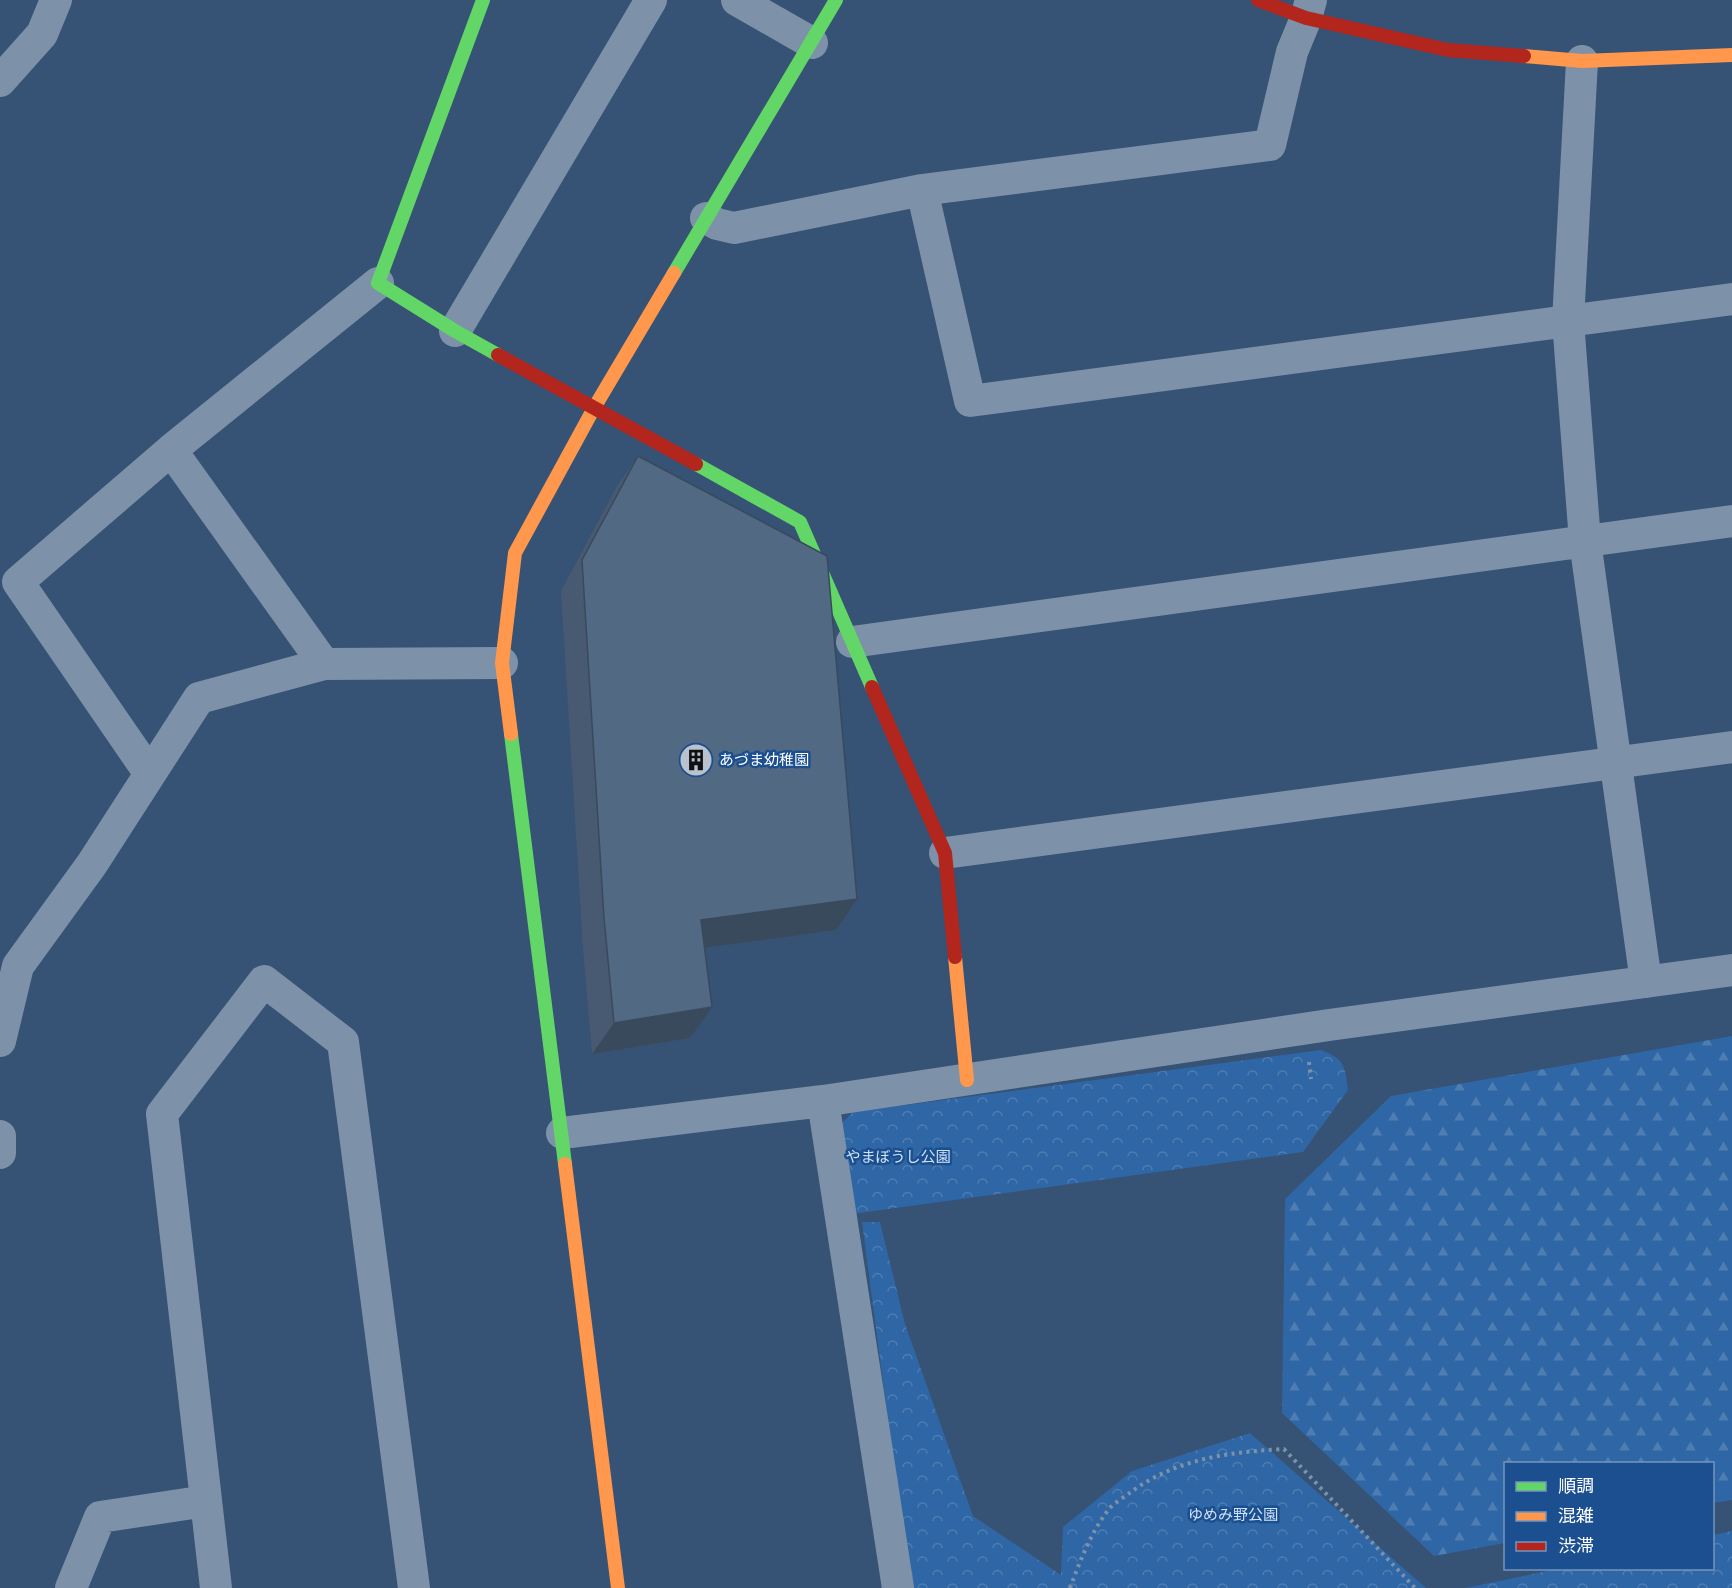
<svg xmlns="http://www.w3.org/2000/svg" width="1732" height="1588" font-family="Overpass,'Noto Sans JP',sans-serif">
<defs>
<pattern id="forest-firs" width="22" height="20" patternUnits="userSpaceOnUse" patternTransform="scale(1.5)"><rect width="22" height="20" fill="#2f66a5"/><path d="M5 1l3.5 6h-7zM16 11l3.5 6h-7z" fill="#4e7db2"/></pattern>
<pattern id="park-crowns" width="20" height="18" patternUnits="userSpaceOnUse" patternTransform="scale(1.5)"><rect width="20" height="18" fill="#2f66a5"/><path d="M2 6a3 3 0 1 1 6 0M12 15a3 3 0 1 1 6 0" fill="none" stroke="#4e7db2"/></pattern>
</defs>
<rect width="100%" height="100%" fill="#365274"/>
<path fill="url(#forest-firs)" d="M1732 1036V1500L1713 1503 1712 1464H1506L1505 1543 1434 1556 1282 1413 1285 1199 1391 1096Z"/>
<path fill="url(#park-crowns)" d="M1321 1050C1345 1059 1345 1066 1348 1090L1303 1152 852 1214 841 1124 853 1112Z
M862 1222H880L905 1324 973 1516 1061 1575 1063 1527 1132 1471 1250 1433 1426 1588H910Z
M1732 1531V1588H1465L1557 1569 1712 1568 1713 1535Z"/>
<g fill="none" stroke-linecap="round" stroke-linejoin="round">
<path stroke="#7d92a8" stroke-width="4" stroke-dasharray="3 4.5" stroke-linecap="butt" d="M1309 1062 1311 1079
M1070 1588C1080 1561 1091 1532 1109 1509 1114 1503 1124 1497 1131 1492 1176 1459 1228 1452 1284 1449L1415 1588"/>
<path stroke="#7d92a8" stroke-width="32" d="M737 0 812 43
M1582 61 1568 321 1585 541 1646 982
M0 81 42 34 56 0
M922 190 970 401 1732 299
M706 218 717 224 734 228 922 190 1270 145 1292 52 1306 18 1311 0
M455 331 651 0
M171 450 324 664
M852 642 1732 521
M150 774 18 582 171 450 378 283
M945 853 1732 747
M0 1041 18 966 92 864 199 698 324 664 502 663
M823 1101 898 1588
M562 1133 823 1101 1329 1025 1732 970
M0 1136V1153
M71 1588 100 1517 206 1501
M216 1588 162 1114 264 981 343 1042 414 1588"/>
<path stroke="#63d668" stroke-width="14" d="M483 0 378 283 455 331 498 355
M674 273 836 0
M696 464 800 522 872 687
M511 734 565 1164"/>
<path stroke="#ff974d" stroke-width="14" d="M1524 56 1582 61 1732 55
M511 734 502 663 515 553 594 408 674 273
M955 957 967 1080
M565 1164 618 1588"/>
<path stroke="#b3261e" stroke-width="14" d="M1258 0 1306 18 1448 50 1524 56
M498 355 696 464
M872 687 945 853 955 957"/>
</g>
<path fill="#475a72" d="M638 456 836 930 705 947 690 1038 592 1054 583 949 561 591 617 486Z"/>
<path fill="#394a5c" d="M857 899 836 930 680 951 701 920Z
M712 1007 690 1038 592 1054 614 1023Z"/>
<path fill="#526984" stroke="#394a5c" stroke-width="1.5" d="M638 456 827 556 857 899 701 920 712 1007 614 1023 604 918 582 560Z"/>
<defs>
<symbol id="building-disc" viewBox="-11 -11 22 22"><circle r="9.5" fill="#b9c2ce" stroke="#1b4f8f"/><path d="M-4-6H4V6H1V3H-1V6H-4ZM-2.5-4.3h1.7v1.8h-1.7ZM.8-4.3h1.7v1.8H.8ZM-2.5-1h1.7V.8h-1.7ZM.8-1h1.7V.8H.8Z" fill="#111"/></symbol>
</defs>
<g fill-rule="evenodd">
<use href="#building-disc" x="677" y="741" width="38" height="38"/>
</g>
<g text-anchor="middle" stroke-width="5" stroke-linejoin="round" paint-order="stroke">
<g font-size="15" fill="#fff" stroke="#1b4f8f" text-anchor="start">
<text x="719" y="765">あづま幼稚園</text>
</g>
<g font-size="15" fill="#cfe3fa" stroke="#1b4f8f">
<text x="898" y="1162">やまぼうし公園</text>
<text x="1233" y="1520">ゆめみ野公園</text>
</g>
</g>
<rect x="1504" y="1462" width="210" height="108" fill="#1b4f8f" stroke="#7695bc" stroke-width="1.5"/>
<rect x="1516" y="1482" width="30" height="9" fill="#63d668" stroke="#7695bc" stroke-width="1.5"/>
<text x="1558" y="1492" font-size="18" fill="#ffffff">順調</text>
<rect x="1516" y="1512" width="30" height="9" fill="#ff974d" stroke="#7695bc" stroke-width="1.5"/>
<text x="1558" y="1522" font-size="18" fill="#ffffff">混雑</text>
<rect x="1516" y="1542" width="30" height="9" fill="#b3261e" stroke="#7695bc" stroke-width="1.5"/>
<text x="1558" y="1552" font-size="18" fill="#ffffff">渋滞</text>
</svg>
